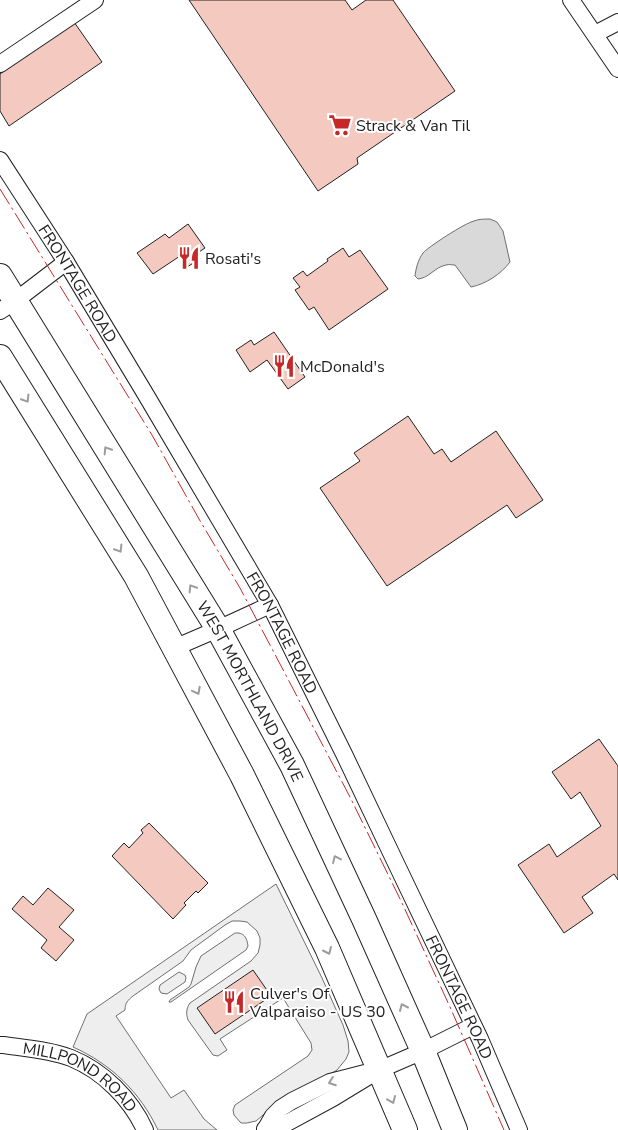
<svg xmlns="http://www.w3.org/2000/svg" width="618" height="1130" font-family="'Nunito Sans',sans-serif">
<rect width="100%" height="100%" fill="#fff"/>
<path fill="#eee" stroke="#6f6f6f" d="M276 884 322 978 343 1025 348 1041 349 1052 346 1059 337 1070 270 1109 256 1121 247 1123H241L234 1115 233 1110 235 1105 308 1056 312 1050 311 1043 283 998 220 1039 227 1050 218 1056 213 1055 188 1020C186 1013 186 1009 190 1003L251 961 258 953 260 945V938L257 931 247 922 240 921H232L225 925 191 950 183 961 133 996C128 1000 125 1003 125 1010L116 1016 171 1098 184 1090 204 1119 217 1130H158C140 1092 111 1064 73 1047L87 1014Z
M235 933C244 932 247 938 248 946L246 950 171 1002H169L170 1000 189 987 191 984 196 967 201 956Z
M179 972 185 975 186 978 185 982 167 994 161 993 159 989 160 985Z"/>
<path fill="#d9d9d9" stroke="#6f6f6f" d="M490 219 497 222 503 231 510 262C501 274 486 284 471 287L455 265C452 265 449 264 446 265 435 267 429 278 418 279L415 276C416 268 418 260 423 253 428 247 465 223 474 221 479 219 484 219 490 219Z"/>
<path fill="#f3c9c0" stroke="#222" d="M189 0H345L352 10 366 0H393L455 91 357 158 358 164 318 191Z
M74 22 102 62 9 126 0 111V74Z
M188 224 205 248 196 254 200 259 187 267 180 256 153 274 137 253 165 234 169 238Z
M343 248 349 257 360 250 388 289 329 330 314 307 309 310 295 290 300 287 293 278 303 271 307 276 328 261 327 259Z
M274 332 305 377 288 389 267 360 250 372 236 350 251 340 254 345Z
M408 416 434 454 442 449 451 462 496 431 543 500 516 518 507 505 387 586 320 488 360 461 354 453Z
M599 739 618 766V880L614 874 582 897 593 913 564 933 518 865 549 844 557 857 601 826 580 792 571 799 552 772Z
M149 823 208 883 198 893 196 891 184 903 186 905 173 919 112 856 124 843 129 848 143 833 141 830Z
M48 888 74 910 59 927 74 940 56 961 41 948 47 940 12 909 23 896 33 905Z
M253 970 271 996 215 1034 197 1008Z"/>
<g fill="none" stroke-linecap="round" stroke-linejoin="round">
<defs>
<g id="minor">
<path d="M571 0 618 69"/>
<path d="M595 34 618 22"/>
<path d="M0 64 95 0"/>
<path id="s1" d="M0 160 66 262 146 395 270 605 344 754 393 857 480 1039 519 1130"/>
<path d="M0 311 15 301 66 262"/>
<path d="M174 648 218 629 270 605"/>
<path id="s2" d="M0 1045H3C24 1048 51 1050 71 1058 103 1071 131 1099 145 1130"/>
<path d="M265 1129 285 1124 333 1098 379 1070 423 1051 473 1026"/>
<path d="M265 1130 273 1116 281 1108 292 1101 330 1082 365 1073"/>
</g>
<g id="highway">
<path id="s3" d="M0 276 218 629 292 765 364 919 423 1051 455 1130"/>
<path d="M0 357 136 576 242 775 327 948 405 1130"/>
</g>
</defs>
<use href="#minor" stroke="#222" stroke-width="18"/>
<use href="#highway" stroke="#222" stroke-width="26"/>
<use href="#minor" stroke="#fff" stroke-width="16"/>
<use href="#highway" stroke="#fff" stroke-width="24"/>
<path stroke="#c62828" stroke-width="1" stroke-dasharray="18 4 2.5 4" stroke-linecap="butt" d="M0 189 152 435 199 519 240 588 350 797 402 903 450 1007 504 1130"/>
</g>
<defs><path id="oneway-chevron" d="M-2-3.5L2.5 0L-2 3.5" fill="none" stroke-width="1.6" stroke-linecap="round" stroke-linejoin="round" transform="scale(1.25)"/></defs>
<g stroke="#9c9c9c">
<use href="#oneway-chevron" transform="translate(26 399) rotate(58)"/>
<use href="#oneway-chevron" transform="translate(107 450) rotate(-122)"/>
<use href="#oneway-chevron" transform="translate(119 549) rotate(58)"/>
<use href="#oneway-chevron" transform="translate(192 588) rotate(-122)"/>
<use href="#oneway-chevron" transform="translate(197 691) rotate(62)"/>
<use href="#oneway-chevron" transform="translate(336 859) rotate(-115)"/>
<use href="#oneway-chevron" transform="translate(328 951) rotate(66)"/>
<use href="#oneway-chevron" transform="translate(403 1007) rotate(-114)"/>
<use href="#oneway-chevron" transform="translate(332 1082) rotate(160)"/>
<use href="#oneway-chevron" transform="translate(392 1100) rotate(67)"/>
</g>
<defs>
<symbol id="supermarket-bare" viewBox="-9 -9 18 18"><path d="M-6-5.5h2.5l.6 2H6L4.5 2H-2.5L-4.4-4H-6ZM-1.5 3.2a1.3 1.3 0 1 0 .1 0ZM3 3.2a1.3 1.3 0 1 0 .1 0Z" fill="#c62828" stroke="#fff" stroke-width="2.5" paint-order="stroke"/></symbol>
<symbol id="restaurant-bare" viewBox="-9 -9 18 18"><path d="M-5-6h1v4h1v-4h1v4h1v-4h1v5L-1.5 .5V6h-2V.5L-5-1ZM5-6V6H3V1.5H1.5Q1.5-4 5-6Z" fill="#c62828" stroke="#fff" stroke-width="2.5" paint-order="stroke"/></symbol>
</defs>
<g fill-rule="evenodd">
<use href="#supermarket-bare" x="324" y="109" width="32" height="32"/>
<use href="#restaurant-bare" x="173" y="242" width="32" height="32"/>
<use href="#restaurant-bare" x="268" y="350" width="32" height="32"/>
<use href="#restaurant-bare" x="218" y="986" width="32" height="32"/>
</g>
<g text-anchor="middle" stroke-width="4" stroke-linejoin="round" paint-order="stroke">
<g font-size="16" fill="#222" stroke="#fff" text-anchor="start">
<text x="356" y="131">Strack &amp; Van Til</text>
<text x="205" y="264">Rosati's</text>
<text x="300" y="372">McDonald's</text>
<text x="250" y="999">Culver's Of<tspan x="250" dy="18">Valparaiso - US 30</tspan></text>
</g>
<g font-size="16" fill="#222" stroke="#fff">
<text dy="6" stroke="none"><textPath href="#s1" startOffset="146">FRONTAGE ROAD</textPath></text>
<text dy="6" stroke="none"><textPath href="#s1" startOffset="551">FRONTAGE ROAD</textPath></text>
<text dy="6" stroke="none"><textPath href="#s3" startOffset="485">WEST MORTHLAND DRIVE</textPath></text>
<text dy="6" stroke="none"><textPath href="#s1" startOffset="956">FRONTAGE ROAD</textPath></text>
<text dy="6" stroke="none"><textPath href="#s2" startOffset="89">MILLPOND ROAD</textPath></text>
</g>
</g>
</svg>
